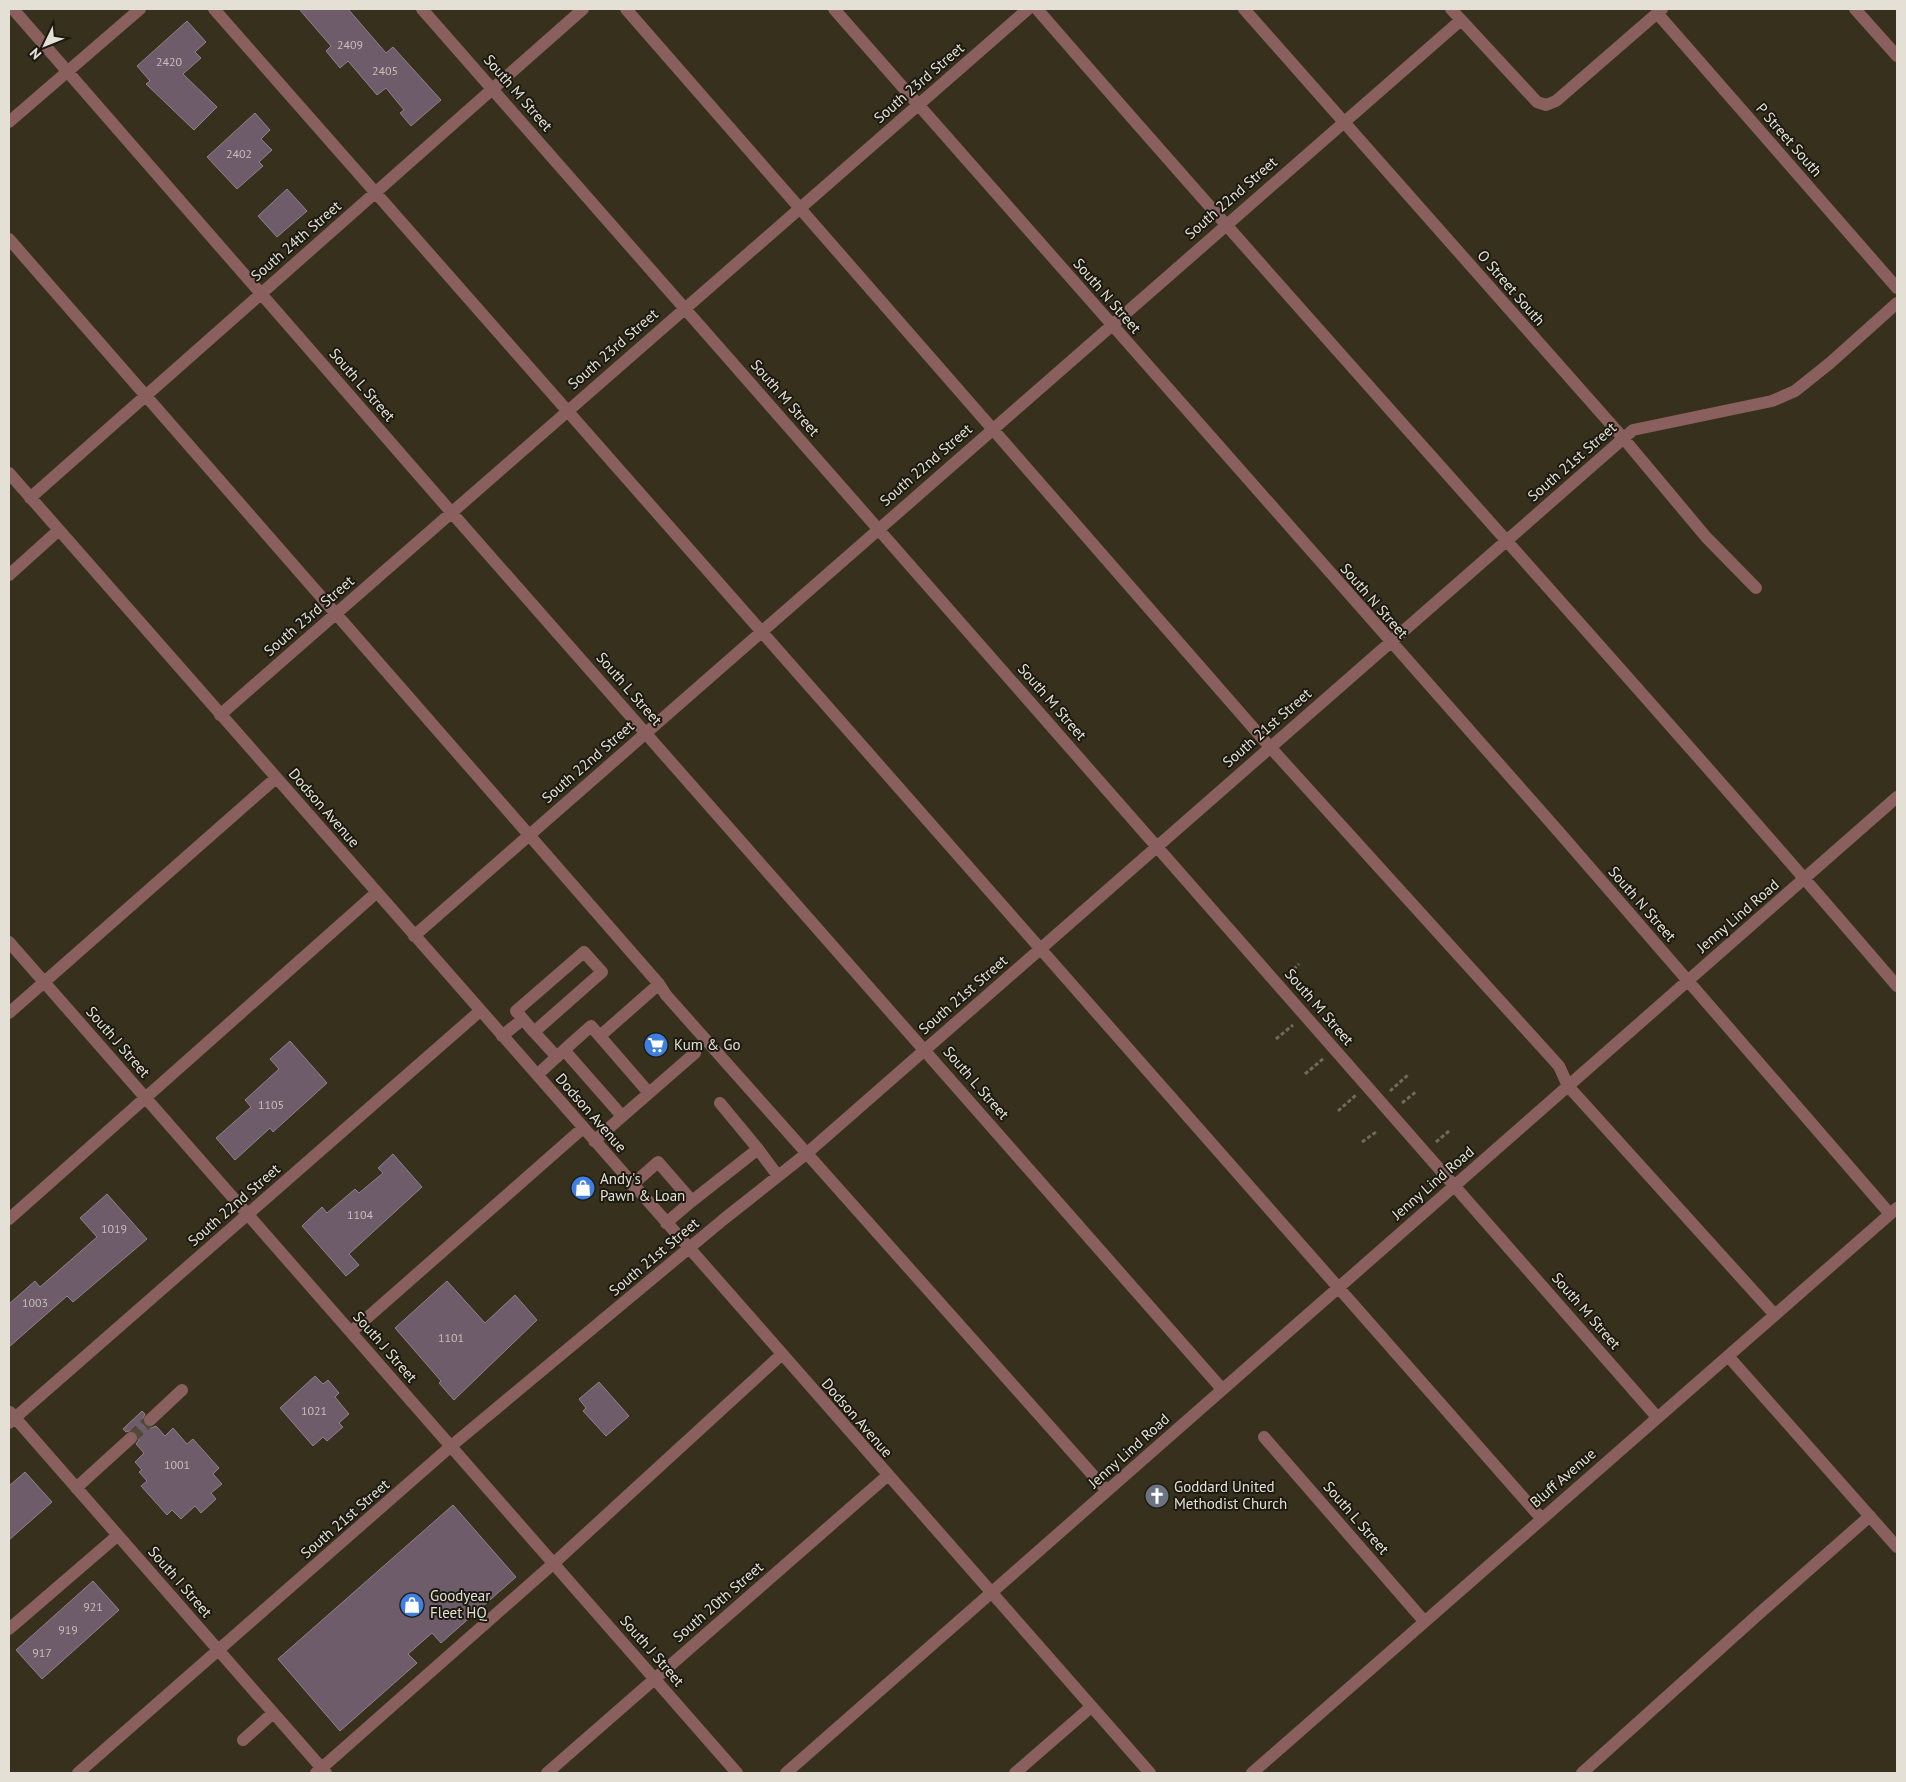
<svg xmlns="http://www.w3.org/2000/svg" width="1906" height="1782" font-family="'PT Sans',sans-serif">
<rect width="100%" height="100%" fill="#37301d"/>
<path fill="#6f5c6a" stroke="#937f8d" d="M299 9H348L386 53 393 47 441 100 411 126 400 113 404 110 386 88 377 95 348 61 340 68 326 51 331 46Z
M187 21 206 42 195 52 201 58 183 74 217 107 194 130 146 84 150 81 137 66Z
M255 113 270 130 261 139 272 150 259 162 263 166 237 189 207 157Z
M287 189 307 211 277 237 258 216Z
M290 1041 327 1083 273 1132 270 1128 235 1160 216 1138 251 1107 245 1100 279 1069 270 1059Z
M393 1154 422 1187 349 1254 359 1265 346 1276 302 1226 322 1207 327 1213 355 1189 359 1193 383 1173 378 1168Z
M107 1194 147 1239 73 1302 67 1296 9 1347V1304L35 1281 40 1287 97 1237 80 1218Z
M447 1281 485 1323 515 1295 537 1320 454 1400 439 1383 441 1381 395 1328Z
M315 1376 323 1384 328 1380 339 1393 335 1397 349 1414 339 1423 343 1427 327 1441 323 1437 313 1446 280 1408Z
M599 1382 629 1416 606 1436 583 1411 586 1408 579 1399Z
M142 1411 145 1414 142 1421 144 1426 151 1428 156 1426 165 1436 173 1428 187 1444 193 1439 219 1468 213 1474 222 1484 211 1493 216 1499 201 1513 195 1506 181 1519 172 1510 167 1515 141 1486 147 1481 139 1472 142 1470 135 1462 144 1453 136 1444 139 1440 137 1433 133 1430 126 1432 123 1429Z
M25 1472 52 1502 9 1540V1486Z
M453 1505 516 1577 441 1643 432 1633 408 1654 417 1663 340 1731 278 1659Z
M93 1581 119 1610 42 1679 16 1650Z"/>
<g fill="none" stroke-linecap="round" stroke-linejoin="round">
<path stroke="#514a39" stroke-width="12" stroke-dasharray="12 6" stroke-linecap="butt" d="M131 1438 150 1420"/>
<path stroke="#716b5b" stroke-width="3" stroke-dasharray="4 2.5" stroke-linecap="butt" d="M1289 974 1299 964
M1276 1039 1293 1025
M1305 1074 1324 1058
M1390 1091 1409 1074
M1402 1103 1417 1091
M1338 1111 1356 1095
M1362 1142 1376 1132
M1436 1142 1449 1131"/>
<path stroke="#8a605e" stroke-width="12" d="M13 9 452 513 1222 1389
M214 9 1541 1518
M422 9 1657 1417
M626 9 1270 747 1559 1066 1568 1086 1775 1315
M834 9 1559 832 1890 1214
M1037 9C1321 337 1615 657 1897 986
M1244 9 1624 439 1706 537 1756 588
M1451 9 1537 102 1546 105 1556 101 1662 9
M1855 9 1897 56
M1657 13 1897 288
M9 122 140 9
M9 239 659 984 666 995 1107 1491
M9 473 1150 1773
M30 498 583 9
M9 575 59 530
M220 715 1028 9
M414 936 1461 20
M9 942 737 1773
M9 1013 276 778
M534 1032 516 1011 584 952 602 972 534 1032 557 1057
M502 1036 523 1019
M600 1036 659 984
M537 1075 562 1052
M622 1116 564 1050 591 1026 649 1093
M594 1141 695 1053
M758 1149 778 1176
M632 1185 658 1162 692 1201 758 1149 720 1103
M9 1219 376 893
M666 1223 692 1201
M351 1332 583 1128
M1728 1356 1897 1547
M10 1412 326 1773
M150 1420 182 1390
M9 1423 480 1011
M1264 1437 1424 1621
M76 1488 131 1438
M9 1629 117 1536
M243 1740 273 1713
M78 1773 450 1447 724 1219 806 1154 1633 430 1772 401 1795 391 1830 363 1897 303
M316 1773 554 1563 781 1355
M547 1773 887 1476
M786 1773 1897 797
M1015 1773 1091 1707
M1252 1773 1897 1208
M1582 1773 1762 1611 1870 1516"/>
</g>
<defs>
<symbol id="supermarket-disc" viewBox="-11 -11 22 22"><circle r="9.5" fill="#3f7fe0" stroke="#1b1910"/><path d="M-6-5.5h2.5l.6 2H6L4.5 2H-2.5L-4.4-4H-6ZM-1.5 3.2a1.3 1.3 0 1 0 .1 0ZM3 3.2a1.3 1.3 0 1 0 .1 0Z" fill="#fff"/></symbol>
<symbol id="shop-disc" viewBox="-11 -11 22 22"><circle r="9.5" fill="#3f7fe0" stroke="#1b1910"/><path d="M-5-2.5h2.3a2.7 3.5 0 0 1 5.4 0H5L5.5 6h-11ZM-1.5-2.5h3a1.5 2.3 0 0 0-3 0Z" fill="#fff"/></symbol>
<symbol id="church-disc" viewBox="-11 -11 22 22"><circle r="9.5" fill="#6b7280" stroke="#1b1910"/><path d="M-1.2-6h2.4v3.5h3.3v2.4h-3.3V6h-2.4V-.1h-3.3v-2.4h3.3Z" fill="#fff"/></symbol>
</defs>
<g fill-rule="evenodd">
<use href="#supermarket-disc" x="642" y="1031" width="28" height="28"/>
<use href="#shop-disc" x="569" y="1174" width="28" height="28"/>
<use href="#church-disc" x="1143" y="1482" width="28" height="28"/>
<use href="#shop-disc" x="398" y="1591" width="28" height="28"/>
</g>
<g text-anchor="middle" stroke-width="4" stroke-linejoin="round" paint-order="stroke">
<g font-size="12" fill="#c7bfba">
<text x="350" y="49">2409</text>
<text x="169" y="66">2420</text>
<text x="385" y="75">2405</text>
<text x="239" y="158">2402</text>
<text x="271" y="1109">1105</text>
<text x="360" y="1219">1104</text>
<text x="114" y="1233">1019</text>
<text x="35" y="1307">1003</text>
<text x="451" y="1342">1101</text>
<text x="314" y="1415">1021</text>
<text x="177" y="1469">1001</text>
<text x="93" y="1611">921</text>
<text x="68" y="1634">919</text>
<text x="42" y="1657">917</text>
</g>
<g font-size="15" fill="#e4e0d5" stroke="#1b1910">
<text transform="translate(919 83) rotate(-41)" y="5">South 23rd Street</text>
<text transform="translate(518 93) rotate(49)" y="5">South M Street</text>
<text transform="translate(1789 140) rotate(49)" y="5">P Street South</text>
<text transform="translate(1231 198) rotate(-41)" y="5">South 22nd Street</text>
<text transform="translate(296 241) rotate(-41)" y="5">South 24th Street</text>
<text transform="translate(1511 288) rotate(49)" y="5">O Street South</text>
<text transform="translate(1107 296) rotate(49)" y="5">South N Street</text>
<text transform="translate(613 349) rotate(-41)" y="5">South 23rd Street</text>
<text transform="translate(362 385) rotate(49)" y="5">South L Street</text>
<text transform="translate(785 398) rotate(49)" y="5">South M Street</text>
<text transform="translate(1572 462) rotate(-41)" y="5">South 21st Street</text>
<text transform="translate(926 465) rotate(-41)" y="5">South 22nd Street</text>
<text transform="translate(1374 601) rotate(49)" y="5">South N Street</text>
<text transform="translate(309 616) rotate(-41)" y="5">South 23rd Street</text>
<text transform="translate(629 689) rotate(49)" y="5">South L Street</text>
<text transform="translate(1052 702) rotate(49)" y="5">South M Street</text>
<text transform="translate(1267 728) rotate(-41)" y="5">South 21st Street</text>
<text transform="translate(588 762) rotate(-41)" y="5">South 22nd Street</text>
<text transform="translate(324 808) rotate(49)" y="5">Dodson Avenue</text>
<text transform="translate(1642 904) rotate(49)" y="5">South N Street</text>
<text transform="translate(1738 916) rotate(-41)" y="5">Jenny Lind Road</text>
<text transform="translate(963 995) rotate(-41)" y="5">South 21st Street</text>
<text transform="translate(1319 1007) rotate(49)" y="5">South M Street</text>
<text transform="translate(118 1042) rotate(49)" y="5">South J Street</text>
<text transform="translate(976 1083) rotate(49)" y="5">South L Street</text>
<text transform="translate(591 1113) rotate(49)" y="5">Dodson Avenue</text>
<text transform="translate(1433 1183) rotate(-41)" y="5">Jenny Lind Road</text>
<text transform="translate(234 1205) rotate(-41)" y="5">South 22nd Street</text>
<text transform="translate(654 1257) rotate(-40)" y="5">South 21st Street</text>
<text transform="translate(1586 1311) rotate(49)" y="5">South M Street</text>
<text transform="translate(385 1347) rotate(49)" y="5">South J Street</text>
<text transform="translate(857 1418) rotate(49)" y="5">Dodson Avenue</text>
<text transform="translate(1129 1451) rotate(-42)" y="5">Jenny Lind Road</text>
<text transform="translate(1563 1478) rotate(-41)" y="5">Bluff Avenue</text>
<text transform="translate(1356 1518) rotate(49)" y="5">South L Street</text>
<text transform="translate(345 1519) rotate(-41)" y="5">South 21st Street</text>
<text transform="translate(180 1582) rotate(49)" y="5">South I Street</text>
<text transform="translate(718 1602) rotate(-41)" y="5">South 20th Street</text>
<text transform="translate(652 1651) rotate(49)" y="5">South J Street</text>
</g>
<g font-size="15" fill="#e4e0d5" stroke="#1b1910" text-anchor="start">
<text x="674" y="1050">Kum &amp; Go</text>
<text x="600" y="1184">Andy's<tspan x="600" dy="17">Pawn &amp; Loan</tspan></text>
<text x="1174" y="1492">Goddard United<tspan x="1174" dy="17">Methodist Church</tspan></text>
<text x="430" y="1601">Goodyear<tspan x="430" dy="17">Fleet HQ</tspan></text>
</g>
</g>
<rect width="1906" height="1782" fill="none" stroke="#e4e0d5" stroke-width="20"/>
<g transform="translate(45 45) rotate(227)" stroke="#1b1910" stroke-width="4" paint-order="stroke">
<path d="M0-4L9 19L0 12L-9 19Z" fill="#e4e0d5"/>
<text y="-8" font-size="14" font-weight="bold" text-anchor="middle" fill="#e4e0d5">N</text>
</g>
</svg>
